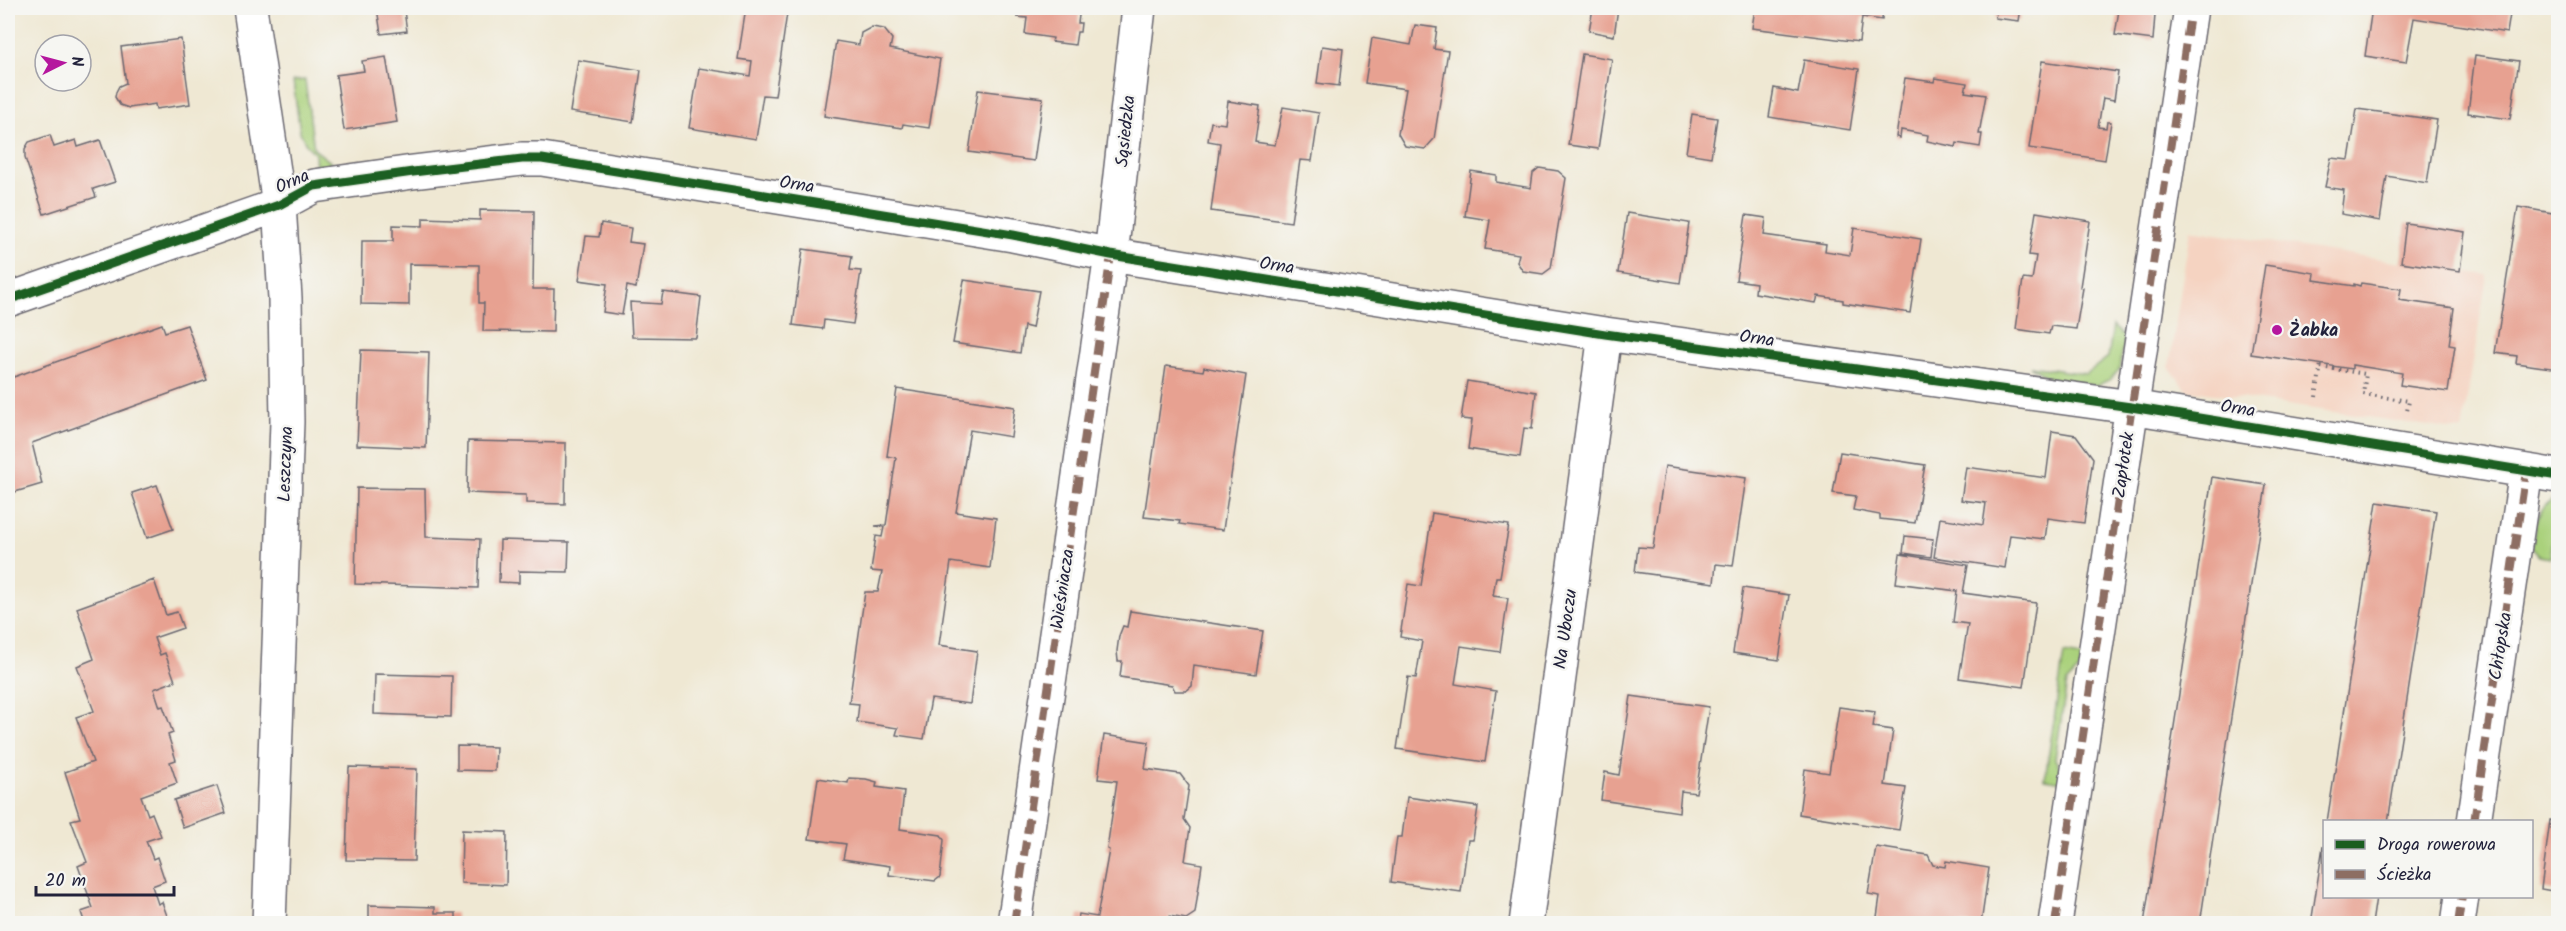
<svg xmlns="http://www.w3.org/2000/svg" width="2566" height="931" font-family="Kalam,sans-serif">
<rect width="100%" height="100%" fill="#f6f6f2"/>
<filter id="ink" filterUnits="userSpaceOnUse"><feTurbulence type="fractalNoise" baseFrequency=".0167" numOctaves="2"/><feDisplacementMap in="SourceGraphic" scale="12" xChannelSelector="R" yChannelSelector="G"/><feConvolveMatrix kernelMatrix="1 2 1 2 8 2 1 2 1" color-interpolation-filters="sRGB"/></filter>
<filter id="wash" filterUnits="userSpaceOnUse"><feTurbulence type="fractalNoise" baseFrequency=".008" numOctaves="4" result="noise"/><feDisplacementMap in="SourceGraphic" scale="24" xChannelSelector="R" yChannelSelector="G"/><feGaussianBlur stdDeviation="1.35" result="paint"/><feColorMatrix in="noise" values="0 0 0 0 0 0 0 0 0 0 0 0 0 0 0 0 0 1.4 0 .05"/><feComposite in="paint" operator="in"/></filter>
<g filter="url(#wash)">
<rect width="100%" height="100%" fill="#efe8d3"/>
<path fill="#f5d3c1" d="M2190 230 2487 275 2462 431 2187 390 2169 367Z"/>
<path fill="#aad17b" stroke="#667a5b" stroke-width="1.5" d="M305 80 314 149 337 167 316 170 315 154 306 144 300 132 293 81Z
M2113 326 2125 338 2119 370 2109 380 2096 386 2050 379 2030 366 2086 374 2108 357Z
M2558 497V526L2555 528 2550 558 2539 556 2532 548C2535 525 2536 507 2558 497Z
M2064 653 2081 656 2080 669 2067 682 2055 759 2064 775 2063 782 2045 779Z"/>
<g id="blocks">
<path fill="#e7a191" d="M377 8H422V9L404 11 407 31 381 34Z
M746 8 787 13 775 96 763 95 756 139 689 128 699 68 750 76 752 61 738 59Z
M1019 8H1080L1078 23H1081L1080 32H1077L1075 45 1052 42 1053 38 1025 34 1027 18 1017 17Z
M1593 8H1618L1614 36 1589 31Z
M1755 8H1883L1882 20 1862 17 1859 42 1752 28Z
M1997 8H2021L2019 21 1995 18Z
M2372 8H2511L2507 33 2414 18 2406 62 2365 56Z
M2119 10 2155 15 2153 40 2115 35Z
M1415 25 1437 28 1434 49 1448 51 1434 139 1425 149 1405 146 1398 134 1406 89 1365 83 1372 38 1411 45Z
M872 27 884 29 892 39 890 49 940 59 929 128 903 124 902 128 824 116 836 41 859 45 861 33Z
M181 39 190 104 156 109 155 104 129 108 120 105 115 97 116 92 119 86 126 83 121 47Z
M1322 46 1343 49 1339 86 1317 83Z
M1582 54 1612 59 1598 149 1568 145Z
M2475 55 2519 61 2510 119 2468 113Z
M386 57 397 122 344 130 336 75 364 71 362 61Z
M578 60 641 70 633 122 570 112Z
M1804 60 1859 69 1850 130 1769 117 1774 88 1798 93Z
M2042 61 2118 72 2114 100 2103 98 2098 127 2106 128 2107 122H2111L2105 160 2029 148Z
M1905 78 1934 82 1935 78 1967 83 1965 92 1986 95 1979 134H1982L1980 147 1957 143 1956 147 1927 141 1928 135 1901 130 1900 138 1896 137Z
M978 90 1043 98 1034 161 969 152Z
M1228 101 1260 106 1255 142 1275 145 1283 107 1319 113 1312 161 1300 160 1291 222 1211 211 1220 143 1208 141 1211 122 1225 124Z
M2357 109 2437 120 2427 183 2387 176 2380 221 2341 214 2344 190 2325 187 2331 158 2349 160Z
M1692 114 1717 118 1711 157 1686 153Z
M50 135 54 147 76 140 78 147 100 140 115 182 93 189 96 197 44 214 25 158V149L29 142Z
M1539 168 1558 171 1566 178 1551 268 1543 274 1523 271 1517 262 1519 254 1485 249 1490 220 1465 216 1471 171 1496 175V182L1531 188 1533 173Z
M2518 207 2558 214V369L2516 363 2517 356 2495 353Z
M480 210 534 211 533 289H554L553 332 483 331 484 303H479V265L409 264V305L361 304 362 241H393V225L423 226V218L480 220Z
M2036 212 2090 221 2080 287 2083 288 2076 329 2051 326 2049 334 2016 329 2023 279 2032 280 2036 256 2029 255Z
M1627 213 1689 223 1680 283 1618 273Z
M1746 215 1766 218 1764 235 1826 244 1825 251 1850 255 1854 228 1921 239 1910 313 1843 303V300L1818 296 1816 303 1755 293 1756 283 1736 280Z
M601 223 631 228 629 242 643 244 636 288 627 286 622 315 603 312 607 284 579 280 586 236 599 237Z
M2406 223 2465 232 2460 271 2401 262Z
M803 249 852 256 850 270 861 271 853 324 824 320 823 329 793 325Z
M2265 265 2315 273 2314 280 2354 286V284L2360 286 2361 283 2401 289 2399 300 2454 308 2449 345 2455 346 2448 392 2400 385 2402 373 2352 365V369L2251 354Z
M964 280 1039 291 1032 328 1024 326 1020 353 953 343Z
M663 292 701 297 696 338 632 337 630 302 661 304Z
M162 324 165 332 187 325 207 380 32 443 42 484 15 492 8 473V379Z
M361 350 429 352 426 448 357 445Z
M1166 366 1203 371 1204 367 1246 375 1223 530 1179 524 1180 521 1144 517Z
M1467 381 1536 392 1532 429 1524 428 1520 457 1468 449 1472 420 1461 419Z
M897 389 1015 407 1011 437 970 430 956 512 996 518 990 568 951 562 939 645 977 651 970 704 931 699 924 739 896 735 898 728 857 722 859 704 849 703 865 592H878L882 572 871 571 876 536 882 537 884 527 875 526 886 525 896 458 887 456Z
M2052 431 2076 435 2093 458 2084 523 2048 518 2045 539 2010 535 2005 568 1934 557 1940 518 1983 525 1986 503 1961 500 1966 467 2046 478Z
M468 441 566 443 565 504 526 503V495L467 493Z
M1840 452 1925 465 1915 523 1880 519V515L1853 510 1856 496 1833 493Z
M1665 466 1746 478 1733 566 1716 564 1714 583 1635 572 1638 547 1653 548Z
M2212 477 2266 485 2227 744 2200 924H2144Z
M157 485 173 529 147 538 132 493Z
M357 488 425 489 426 537 480 539 478 588 355 584Z
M2377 502 2436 511 2426 577 2388 822H2327Z
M1432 513 1509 525 1500 577H1496L1493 596 1508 598 1500 652 1461 646 1455 684 1496 691 1485 762 1397 749 1408 677 1416 678 1422 641 1400 637 1408 584 1421 586Z
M1905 536 1933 539 1931 557 1903 553Z
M500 540 569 542 568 572 519 571V583L499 582Z
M1900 554 1968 565 1963 593 2036 603 2024 687 1959 678 1968 624 1953 622 1957 591 1896 583Z
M154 580 166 615 177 612 183 628 154 638 160 655 165 653 175 681 154 689 160 707 163 706 173 733 168 735 176 760 170 762 177 783 141 796 148 815 152 813 161 836 146 841 153 859 157 857 165 881 152 886 158 904 162 902 170 924H85L81 912 93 908 78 866 87 862 71 820 80 818 65 772 93 762 76 717 94 711 77 666 94 659 77 608Z
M1743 588 1789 595 1779 660 1733 653Z
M1130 611 1263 631 1256 674 1194 665 1192 686 1186 691H1175L1172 685 1120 677 1122 661H1118L1117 651 1119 636 1123 626 1127 627Z
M375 674 452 676 451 717 374 714Z
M1631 696 1709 707 1696 793 1681 791 1679 812 1601 800 1605 772 1619 775Z
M1839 707 1875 712 1873 727 1893 730 1885 785 1906 788 1899 830 1799 814 1805 769 1829 773Z
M1104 735 1149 742 1145 769 1180 774 1189 786 1184 819 1190 828 1185 861 1202 864 1195 913 1186 919 1170 916 1168 924H1077L1079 914 1097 917 1109 850 1107 849 1117 781 1098 779Z
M457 746 496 747 495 771 457 770Z
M349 767 417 769 414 861 346 860Z
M818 778 848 783 849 778 866 779 877 782 876 787 904 791 900 829 941 835 944 840 940 877 935 881 889 875 890 866 843 859 846 844 809 839Z
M217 786 226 813 183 828 174 800Z
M1407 797 1478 807 1473 840H1468L1461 892 1391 882 1397 837H1402Z
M2550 820 2558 821V892L2541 889Z
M462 830 507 832 506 885 461 883Z
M2323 846 2324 896 2376 897 2372 924H2311Z
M1876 847 1928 855 1933 865 1945 867 1946 861 1989 868 1981 924H1876L1880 896 1868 894Z
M369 905 435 907V913H456V924H369Z"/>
</g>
</g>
<g filter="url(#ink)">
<use href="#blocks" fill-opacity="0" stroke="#6a6770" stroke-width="1.5"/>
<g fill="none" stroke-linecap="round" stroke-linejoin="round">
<defs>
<path id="street" d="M250 8 279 205 285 298 287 422 269 924
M8 300 279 205 314 186 413 172 522 159H542L1013 235 1111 255 1605 334 2131 407 2558 476
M2474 822 2526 471
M1014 924 1111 255 1139 8
M1526 924 1605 334
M2055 924 2191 8
M2458 924 2462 896"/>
</defs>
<use href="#street" stroke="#6a6770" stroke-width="36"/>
<path stroke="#6a6770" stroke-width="4" stroke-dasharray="1.5 4.5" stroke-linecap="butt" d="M2321 367 2366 374 2363 394 2409 401 2407 411
M2316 397 2321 364"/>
<use href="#street" stroke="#fff" stroke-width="33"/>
<path stroke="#8d6e63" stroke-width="8" stroke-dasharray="15 8" stroke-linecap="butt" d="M2474 822 2526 471
M1014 924 1111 255
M2055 924 2191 8
M2458 924 2462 896"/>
<defs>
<path id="cycleway" d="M8 300 279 205 314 186 413 172 522 159H542L1013 235 1111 255 1605 334 2131 407 2558 476"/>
</defs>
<use href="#cycleway" stroke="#f6f6f2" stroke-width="13"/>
<use href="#cycleway" stroke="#1b5e20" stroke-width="9"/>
</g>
</g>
<circle fill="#b5179e" stroke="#f6f6f2" stroke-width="2" cx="2277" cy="330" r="6"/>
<g text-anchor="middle" stroke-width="5" stroke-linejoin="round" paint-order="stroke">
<g font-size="18" fill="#22223b" stroke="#f6f6f2">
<text transform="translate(1125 131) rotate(-84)" y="6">Sąsiedzka</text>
<text transform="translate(292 181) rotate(-24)" y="6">Orna</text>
<text transform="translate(797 184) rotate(9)" y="6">Orna</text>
<text transform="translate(1277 265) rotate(9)" y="6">Orna</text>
<text transform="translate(1757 338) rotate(8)" y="6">Orna</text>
<text transform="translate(2238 408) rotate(9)" y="6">Orna</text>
<text transform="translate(285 464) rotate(-88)" y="6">Leszczyna</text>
<text transform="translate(2123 465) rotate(-82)" y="6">Zapłotek</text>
<text transform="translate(1062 589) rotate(-82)" y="6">Wieśniacza</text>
<text transform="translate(1565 629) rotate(-82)" y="6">Na Uboczu</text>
<text transform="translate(2500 646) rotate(-81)" y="6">Chłopska</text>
</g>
<g font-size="18" font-weight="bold" fill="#22223b" stroke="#f6f6f2" text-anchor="start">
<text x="2289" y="336">Żabka</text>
</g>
</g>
<rect width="2566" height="931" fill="none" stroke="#f6f6f2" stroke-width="30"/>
<rect x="2323" y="820" width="210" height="78" fill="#f6f6f2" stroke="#a1a1a9" stroke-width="1.5"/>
<rect x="2335" y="840" width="30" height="9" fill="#1b5e20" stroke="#a1a1a9" stroke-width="1.5"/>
<text x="2377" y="850" font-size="18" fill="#22223b">Droga rowerowa</text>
<rect x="2335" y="870" width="30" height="9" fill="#8d6e63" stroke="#a1a1a9" stroke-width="1.5"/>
<text x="2377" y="880" font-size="18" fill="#22223b">Ścieżka</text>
<g transform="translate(63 63) rotate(84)"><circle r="28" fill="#f6f6f2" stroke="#a1a1a9" stroke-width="1.5"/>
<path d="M0-4.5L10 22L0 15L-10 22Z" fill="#b5179e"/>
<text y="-9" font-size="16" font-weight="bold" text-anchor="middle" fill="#22223b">N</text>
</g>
<path d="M36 886v9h138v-9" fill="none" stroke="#22223b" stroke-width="3"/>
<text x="45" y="886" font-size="18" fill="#22223b" stroke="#f6f6f2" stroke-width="4.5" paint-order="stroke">20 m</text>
</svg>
